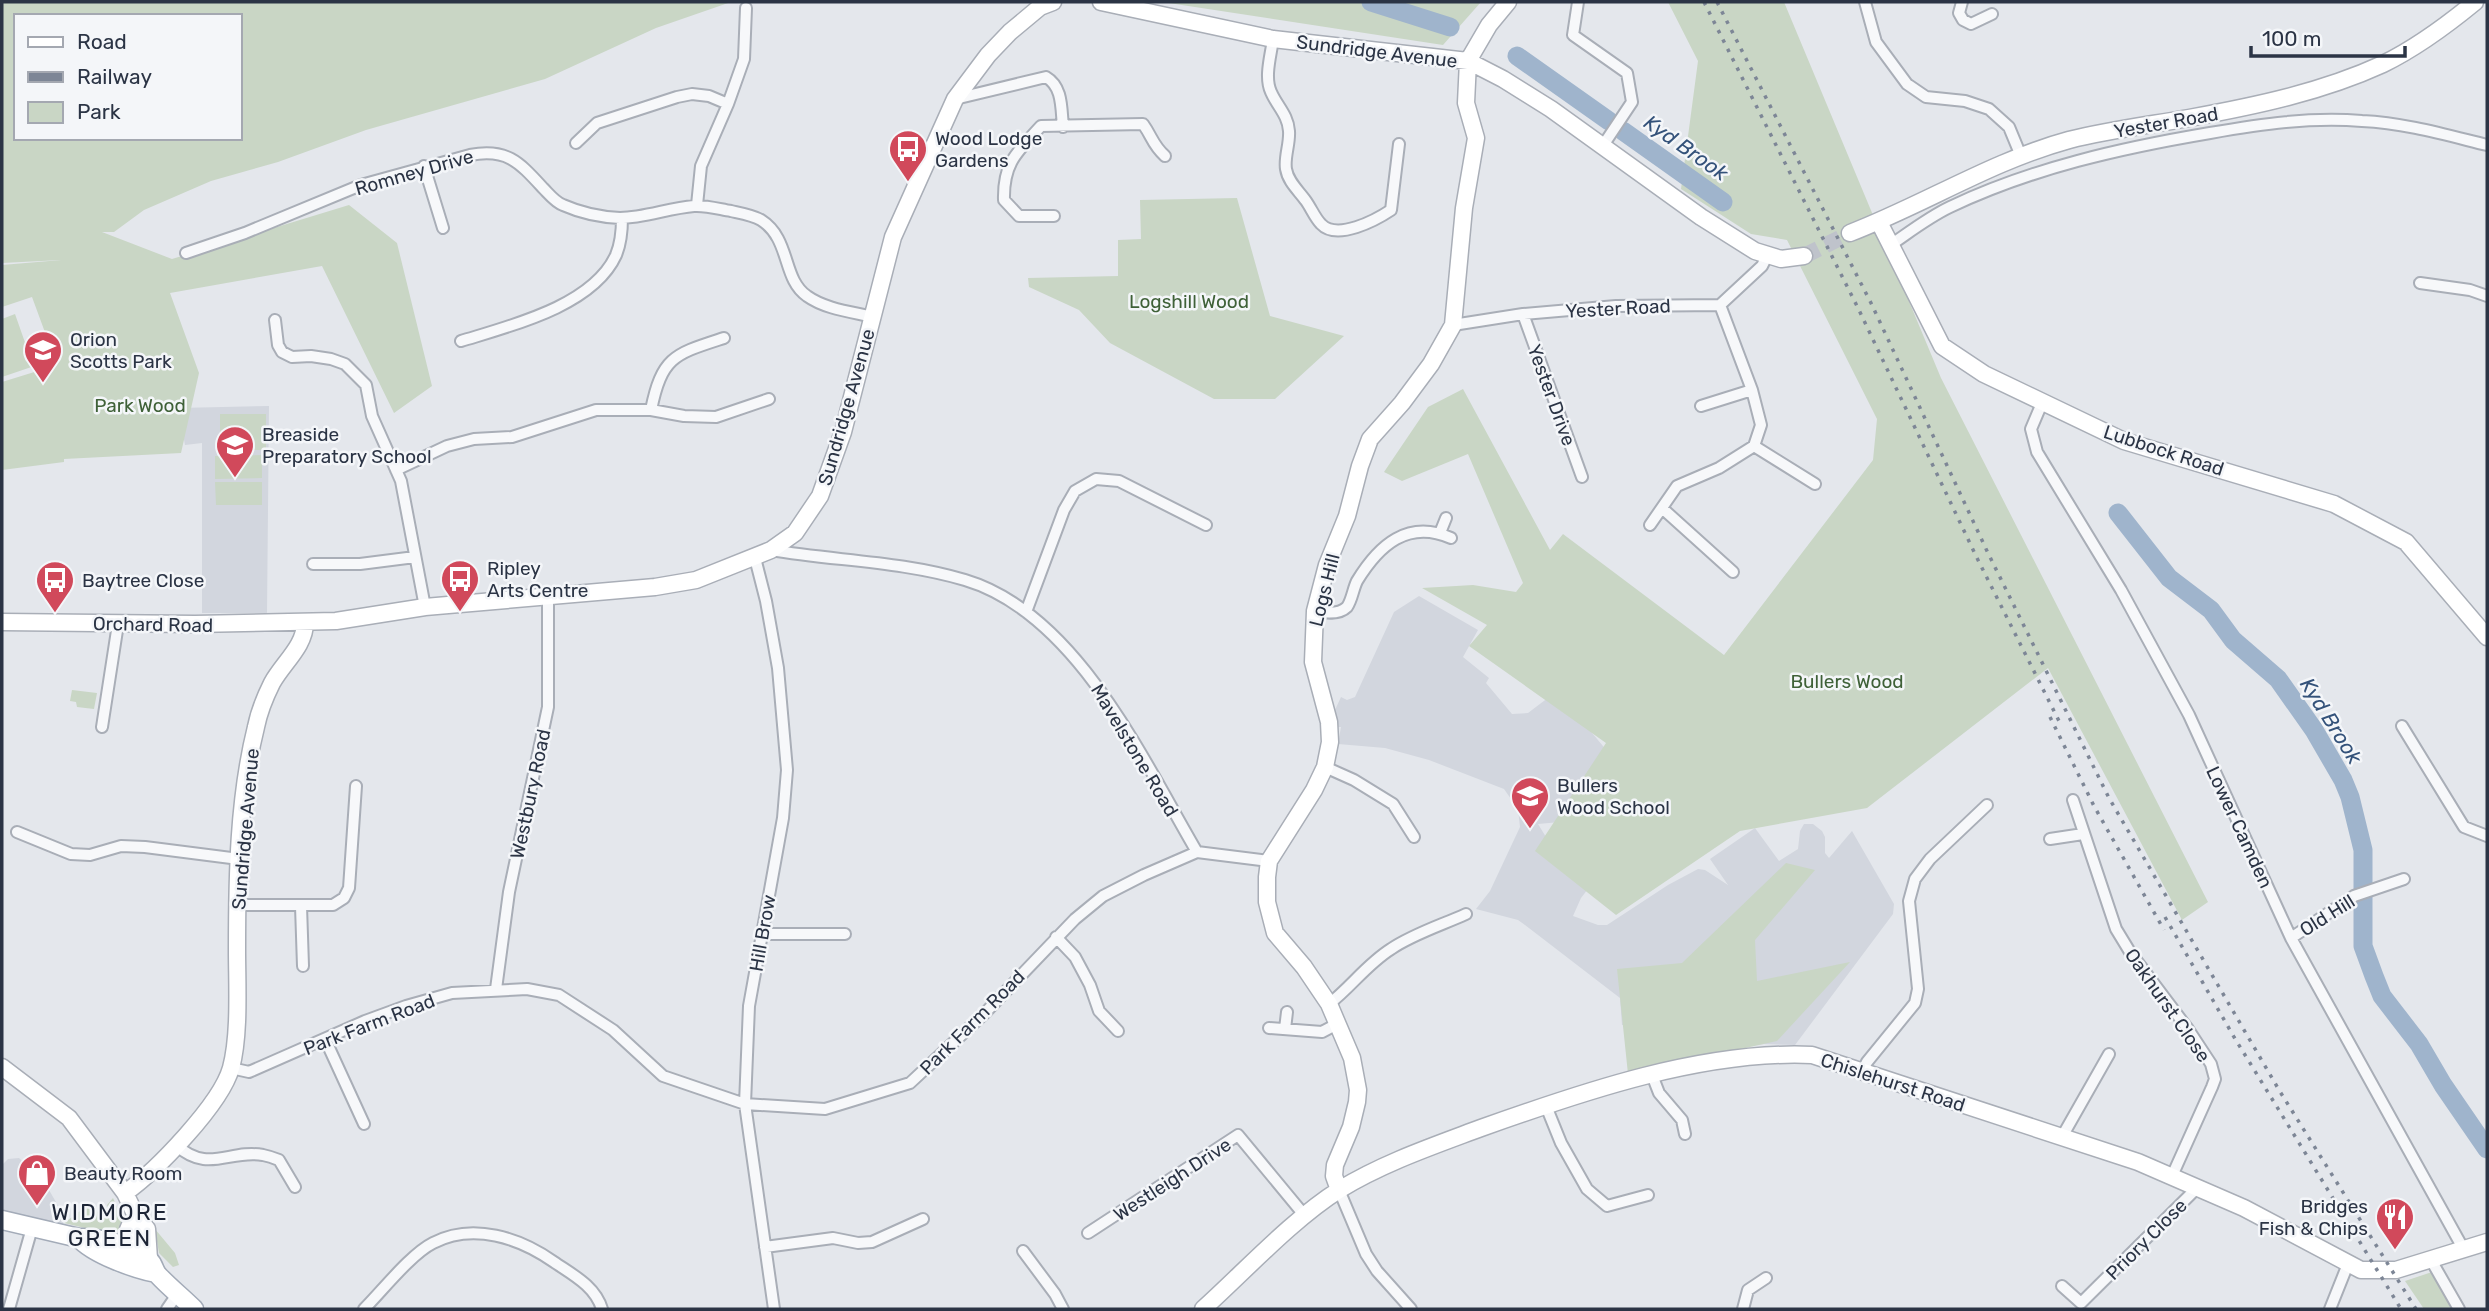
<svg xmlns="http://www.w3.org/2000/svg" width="2489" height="1311" font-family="Rubik,sans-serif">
<rect width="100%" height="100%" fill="#e4e7ec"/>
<path fill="#d2d6de" d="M269 406 267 613H202V443L185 445 178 408Z
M1419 596 1478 630 1463 657 1489 678 1486 683 1512 714 1528 713 1557 691 1618 764 1560 822 1538 824 1546 837 1601 872 1581 898 1573 916 1598 925H1607L1668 885 1698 869 1705 870 1728 885 1710 859 1755 828 1779 861 1798 849 1800 831 1804 824H1813L1822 831 1825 837V853L1829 858 1852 831 1894 904 1893 914 1795 1045 1764 1044 1713 1050 1637 1025H1622L1620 998 1525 925 1518 920 1476 909 1490 891 1520 827 1518 809 1504 789 1429 760 1385 748 1338 744 1341 727H1335V710L1341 697 1347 700 1355 697 1394 612Z
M19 1158 38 1176 49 1190 64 1216 63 1226 2 1212V1165L8 1159Z"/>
<path fill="#c9d6c5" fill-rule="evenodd" d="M2 2H731L656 28 545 79 366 130 278 162 211 181 144 210 114 232H102L172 259 349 205 397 243 432 386 394 413 322 266 170 293 199 373 181 453 64 459V462L2 470V382L57 365 32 297 2 307V265L61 260 2 263ZM16 16H240V138H16Z
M1162 2H1481L1443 45Z
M1668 2H1784L1941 378 2208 902 2182 920 2048 668 1867 808 1740 831 1616 915 1535 851 1606 743 1469 646 1487 625 1422 588 1473 585 1516 592 1523 583 1468 454 1402 481 1384 472 1428 407 1463 389 1550 550 1563 534 1724 655 1873 460 1877 419 1787 240 1751 234 1681 189 1698 61Z
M1237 198 1270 316 1344 336 1275 399H1214L1110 343 1079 310 1029 287 1028 278 1118 276V240L1141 239 1140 200Z
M15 314 28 351 47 345 52 360 2 377V319Z
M220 414H266V450H220Z
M262 455V478L215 479V456Z
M215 482H262V505H216Z
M72 690 97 693 94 709 77 707 76 702 70 701Z
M1786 863 1815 870 1755 940 1757 981 1850 962 1777 1041 1628 1074 1617 969 1682 963Z
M113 1198 123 1220 117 1233 110 1234 64 1223 88 1205 92 1206 103 1217 109 1211 107 1205Z
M155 1229 175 1253 179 1265 173 1267 159 1253Z
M2432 1272 2454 1309H2424L2405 1281Z"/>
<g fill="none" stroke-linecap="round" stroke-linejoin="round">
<path stroke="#9fb4cc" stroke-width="19" d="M1371 2 1450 27
M1517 56 1609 121
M1623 131 1723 202
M2118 513 2169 578 2211 610 2233 640 2278 679 2314 730 2343 780 2350 797 2363 850V946L2374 976 2382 996 2419 1044 2443 1085 2487 1149"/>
<path stroke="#bfc3cb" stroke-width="16" stroke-dasharray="16 8" stroke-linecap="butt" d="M1804 256 1850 233"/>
<defs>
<path id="street" d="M1578 2 1573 35 1627 73 1632 102 1602 147
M1865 2 1876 42 1907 84 1926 97 1965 101 1989 109 2009 127 2021 156
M1962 2 1959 13 1963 20 1971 24 1992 14
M1273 39C1271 55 1264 77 1271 92 1277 106 1288 115 1289 131 1290 144 1284 157 1286 169 1288 182 1299 191 1306 201 1311 208 1315 218 1321 224 1337 241 1376 220 1391 210L1399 144
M955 99 1046 77C1063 87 1061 108 1063 127
M576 143 597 123 677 97 692 94 709 96 728 104
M424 166 443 228
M697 205 701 166 728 104 744 59 746 8
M1054 216H1019L1004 200C1003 163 1017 152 1041 126L1143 124C1153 138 1152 144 1165 156
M1892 244C1911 231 1929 217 1950 207 2032 168 2121 148 2210 133 2262 124 2309 117 2362 121 2405 123 2446 135 2487 145
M186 253 245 233 361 185 470 155C507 148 519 162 543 188 549 194 555 202 563 205 581 213 599 217 620 218 644 218 669 208 694 206 705 205 719 209 731 211 740 213 753 215 761 220 791 239 782 279 807 296 825 309 852 312 873 317
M2420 283 2470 290 2487 296
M1523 314 1582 477
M275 320 278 345 282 352 292 357 311 356 331 359 345 364 366 385 372 416 401 481 425 607
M1453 325 1523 314 1616 306 1720 305 1762 266 1767 256
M461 341C510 326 593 306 616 255 621 243 622 231 622 218
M2042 403 2031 429 2037 452 2121 590 2189 715 2291 938 2464 1250
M1701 406 1752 390
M651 410C662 356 675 354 724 338
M1754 446 1815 484
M396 470 447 446 474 439 512 437 596 410H651L684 416 716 417 769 399
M1662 508 1733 572
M1650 525 1677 486 1719 468 1754 446 1761 425 1752 390 1720 305
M1440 533 1446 518
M771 550C836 561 901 561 965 580 1076 613 1143 760 1197 852
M755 558 766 601 778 668 787 770 783 818 749 1006 745 1104 774 1309
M313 564H360L415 557
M1315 611C1325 613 1339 615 1347 607 1352 600 1353 589 1357 581 1379 545 1408 519 1451 538
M1026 612 1064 510 1075 491 1096 479 1119 481 1206 525
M2402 726 2464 827 2487 836
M102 727 118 624
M1325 767 1354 780 1393 804 1414 837
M2073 800 2116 929 2130 952 2188 1029 2211 1064 2215 1079 2212 1087 2172 1176
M17 832 71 854 90 855 121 846 145 847 239 859
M2050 839 2083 834
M237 905H333L344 898 349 888 356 786
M301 906 303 966
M762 934H845
M1056 937 1075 957 1090 985 1099 1011 1118 1031
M2291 938 2354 896 2404 879
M496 989 509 892 548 707V597
M1329 1004C1351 987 1367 964 1391 949 1413 934 1442 925 1466 914
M1269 1028 1322 1032 1339 1023
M1285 1029 1287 1012
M325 1039 364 1124
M231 1068 249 1072 365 1021 406 1006 452 993 527 989 559 995 613 1030 663 1076 745 1104 825 1109 910 1083 984 1014 1075 919 1103 896 1144 875 1197 852 1269 861
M1862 1072 1867 1062 1915 1003 1918 989 1909 901 1915 879 1930 859 1987 805
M1652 1075 1659 1093 1682 1120 1685 1134
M1546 1106 1561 1143 1587 1189 1607 1206 1648 1195
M2063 1135 2109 1054
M176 1145C208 1174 229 1149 263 1155 268 1156 274 1158 279 1160L295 1187
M1339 1190 1366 1254 1377 1271 1411 1309
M1088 1233 1238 1135 1305 1216
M765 1247 833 1238 858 1243 872 1242 923 1219
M1023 1251 1055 1294 1063 1309
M2431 1260 2459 1309
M2062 1286 2081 1303 2198 1187
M9 1309 32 1228
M167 1309 178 1293
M364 1309C382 1291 411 1254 433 1243 473 1222 520 1238 554 1262 573 1275 595 1286 602 1309
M1743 1309 1748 1290 1766 1278
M2330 1309 2348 1264"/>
<path id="secondary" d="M1101 2 1273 39 1468 61 1503 79 1551 109 1701 217 1755 251 1781 259 1804 256
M1879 222 1942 346 1984 374 2124 441 2334 504 2406 542 2487 637
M1850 233C1925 204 1992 161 2069 140 2109 130 2149 125 2189 118 2255 106 2322 92 2383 64 2416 48 2447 25 2475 2
M2 622 195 624 336 621 425 607 655 587 696 580 771 550 795 533 820 496 843 432 893 237 955 99 988 55 1010 32 1040 7 1053 2
M2 1067 69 1118 125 1193 136 1216 147 1229 149 1259
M1339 1190 1334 1176 1335 1165 1351 1127 1357 1102 1358 1090 1352 1058 1329 1004 1304 967 1275 933 1267 902V877L1269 861 1314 790 1325 767 1330 742 1329 722 1313 662 1315 611 1327 565 1347 516 1360 466 1370 439 1402 403 1431 364 1453 325 1464 208 1476 138 1466 103 1468 61 1489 25 1508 2
M125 1193C156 1171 221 1104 231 1068 240 1034 237 985 237 950 237 877 238 799 256 727 259 712 265 697 272 683 283 663 305 646 305 623
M123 1255C129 1240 122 1233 136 1216
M1203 1309C1245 1271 1293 1219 1339 1190 1383 1163 1433 1146 1481 1128 1582 1092 1704 1050 1812 1055L2138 1162 2244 1208 2361 1270H2396L2487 1242"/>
<path id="primary" d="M2 1220 79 1238C96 1237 139 1246 150 1261 154 1265 154 1271 158 1275 169 1287 182 1297 194 1309
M79 1238C93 1254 135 1269 156 1273"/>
</defs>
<use href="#street" stroke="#a9aeb7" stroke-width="14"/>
<use href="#secondary" stroke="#a9aeb7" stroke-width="19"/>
<use href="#primary" stroke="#a3abb8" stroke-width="21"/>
<use href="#street" stroke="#f7f8fa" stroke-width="10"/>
<use href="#secondary" stroke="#fff" stroke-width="16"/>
<use href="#primary" stroke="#fff" stroke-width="18"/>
<path stroke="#7d8696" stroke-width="3.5" stroke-dasharray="3.5 7" stroke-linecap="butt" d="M1704 2 1858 308 1976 556 2060 723
M1717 2 1871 303 1987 551 2109 798 2279 1090 2416 1309
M2050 717 2094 806 2164 930
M2165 917 2234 1037 2401 1309"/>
</g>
<defs>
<symbol id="bus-pin" viewBox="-11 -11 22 30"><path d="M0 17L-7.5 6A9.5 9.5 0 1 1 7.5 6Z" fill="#d1495b" stroke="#f4f6f9"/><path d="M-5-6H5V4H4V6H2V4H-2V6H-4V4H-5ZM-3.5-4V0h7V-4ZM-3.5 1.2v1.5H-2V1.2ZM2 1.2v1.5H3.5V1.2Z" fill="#fff"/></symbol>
<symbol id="school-pin" viewBox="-11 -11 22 30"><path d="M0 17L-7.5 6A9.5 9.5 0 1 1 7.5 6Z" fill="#d1495b" stroke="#f4f6f9"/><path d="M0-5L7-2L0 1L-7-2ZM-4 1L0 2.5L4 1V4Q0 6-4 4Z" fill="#fff"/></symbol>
<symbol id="shop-pin" viewBox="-11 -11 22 30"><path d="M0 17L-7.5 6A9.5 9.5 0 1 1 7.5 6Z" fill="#d1495b" stroke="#f4f6f9"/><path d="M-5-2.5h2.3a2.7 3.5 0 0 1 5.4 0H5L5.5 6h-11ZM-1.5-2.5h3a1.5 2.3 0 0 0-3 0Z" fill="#fff"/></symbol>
<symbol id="restaurant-pin" viewBox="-11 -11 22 30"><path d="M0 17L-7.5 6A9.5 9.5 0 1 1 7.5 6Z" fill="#d1495b" stroke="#f4f6f9"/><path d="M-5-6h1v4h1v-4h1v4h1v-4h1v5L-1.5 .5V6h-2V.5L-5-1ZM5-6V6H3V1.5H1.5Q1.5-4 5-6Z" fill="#fff"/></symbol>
</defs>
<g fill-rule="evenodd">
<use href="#bus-pin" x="886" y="127" width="44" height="60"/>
<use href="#school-pin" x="21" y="328" width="44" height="60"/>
<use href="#school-pin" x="213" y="423" width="44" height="60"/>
<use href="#bus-pin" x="438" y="557" width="44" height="60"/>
<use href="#bus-pin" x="33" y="558" width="44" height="60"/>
<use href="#school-pin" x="1508" y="774" width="44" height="60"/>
<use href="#shop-pin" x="15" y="1151" width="44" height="60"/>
<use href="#restaurant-pin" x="2373" y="1195" width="44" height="60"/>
</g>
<g text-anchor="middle" stroke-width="5" stroke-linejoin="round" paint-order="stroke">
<g font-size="19" fill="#2b3445" stroke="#f4f6f9">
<text transform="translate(1377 51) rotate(7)" y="7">Sundridge Avenue</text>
<text transform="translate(2166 122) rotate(-10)" y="7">Yester Road</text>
<text transform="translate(414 172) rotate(-16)" y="7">Romney Drive</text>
<text transform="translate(1618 308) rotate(-3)" y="7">Yester Road</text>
<text transform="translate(1552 395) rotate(70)" y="7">Yester Drive</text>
<text transform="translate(846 407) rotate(-74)" y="7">Sundridge Avenue</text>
<text transform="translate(2164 450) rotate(18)" y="7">Lubbock Road</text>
<text transform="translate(1324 590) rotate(-76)" y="7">Logs Hill</text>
<text transform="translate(153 624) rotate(1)" y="7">Orchard Road</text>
<text transform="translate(1135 750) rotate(59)" y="7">Mavelstone Road</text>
<text transform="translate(530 794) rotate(-78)" y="7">Westbury Road</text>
<text transform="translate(2240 827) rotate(65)" y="7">Lower Camden</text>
<text transform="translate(245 829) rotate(-85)" y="7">Sundridge Avenue</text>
<text transform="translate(2327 915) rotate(-32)" y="7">Old Hill</text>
<text transform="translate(762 933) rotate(-80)" y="7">Hill Brow</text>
<text transform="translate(2168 1005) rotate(55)" y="7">Oakhurst Close</text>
<text transform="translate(972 1022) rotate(-45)" y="7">Park Farm Road</text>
<text transform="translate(369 1024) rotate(-21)" y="7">Park Farm Road</text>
<text transform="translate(1893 1082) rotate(18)" y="7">Chislehurst Road</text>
<text transform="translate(1172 1179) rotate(-33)" y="7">Westleigh Drive</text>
<text transform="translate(2146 1239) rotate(-45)" y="7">Priory Close</text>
</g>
<g font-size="19" fill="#2b3445" stroke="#f4f6f9" text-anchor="start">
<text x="935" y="145">Wood Lodge<tspan x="935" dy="22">Gardens</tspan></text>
<text x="70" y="346">Orion<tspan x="70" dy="22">Scotts Park</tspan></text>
<text x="262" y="441">Breaside<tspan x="262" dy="22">Preparatory School</tspan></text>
<text x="487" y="575">Ripley<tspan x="487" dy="22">Arts Centre</tspan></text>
<text x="82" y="587">Baytree Close</text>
<text x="1557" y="792">Bullers<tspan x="1557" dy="22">Wood School</tspan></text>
<text x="64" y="1180">Beauty Room</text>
<text x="2368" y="1213" text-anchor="end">Bridges<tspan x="2368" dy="22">Fish &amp; Chips</tspan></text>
</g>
<g font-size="19" fill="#3f6138" stroke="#f4f6f9">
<text x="1189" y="308">Logshill Wood</text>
<text x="140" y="412">Park Wood</text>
<text x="1847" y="688">Bullers Wood</text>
</g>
<g font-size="21" font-style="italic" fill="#34527a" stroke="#f4f6f9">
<text transform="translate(1686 148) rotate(35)" y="7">Kyd Brook</text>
<text transform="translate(2331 721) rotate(58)" y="7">Kyd Brook</text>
</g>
<g font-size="23" letter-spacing="2" fill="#1d2536" stroke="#f4f6f9">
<text x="110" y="1220">WIDMORE<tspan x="110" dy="26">GREEN</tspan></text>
</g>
</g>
<rect width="2489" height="1311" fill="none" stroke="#2b3445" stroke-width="7"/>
<rect x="14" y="14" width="228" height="126" fill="#f4f6f9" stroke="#a4a8b1" stroke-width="2"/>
<rect x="28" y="37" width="35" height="10" fill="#ffffff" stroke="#a4a8b1" stroke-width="2"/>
<text x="77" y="49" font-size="21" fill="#2b3445">Road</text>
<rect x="28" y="72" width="35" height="10" fill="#7d8696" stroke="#a4a8b1" stroke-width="2"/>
<text x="77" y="84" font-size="21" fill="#2b3445">Railway</text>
<rect x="28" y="102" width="35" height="21" fill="#c9d6c5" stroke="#a4a8b1" stroke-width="2"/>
<text x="77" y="119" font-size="21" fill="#2b3445">Park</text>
<path d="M2251 46v10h154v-10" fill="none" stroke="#2b3445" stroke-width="3.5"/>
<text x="2262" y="46" font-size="21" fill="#2b3445" stroke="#f4f6f9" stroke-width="5" paint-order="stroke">100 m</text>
</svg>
